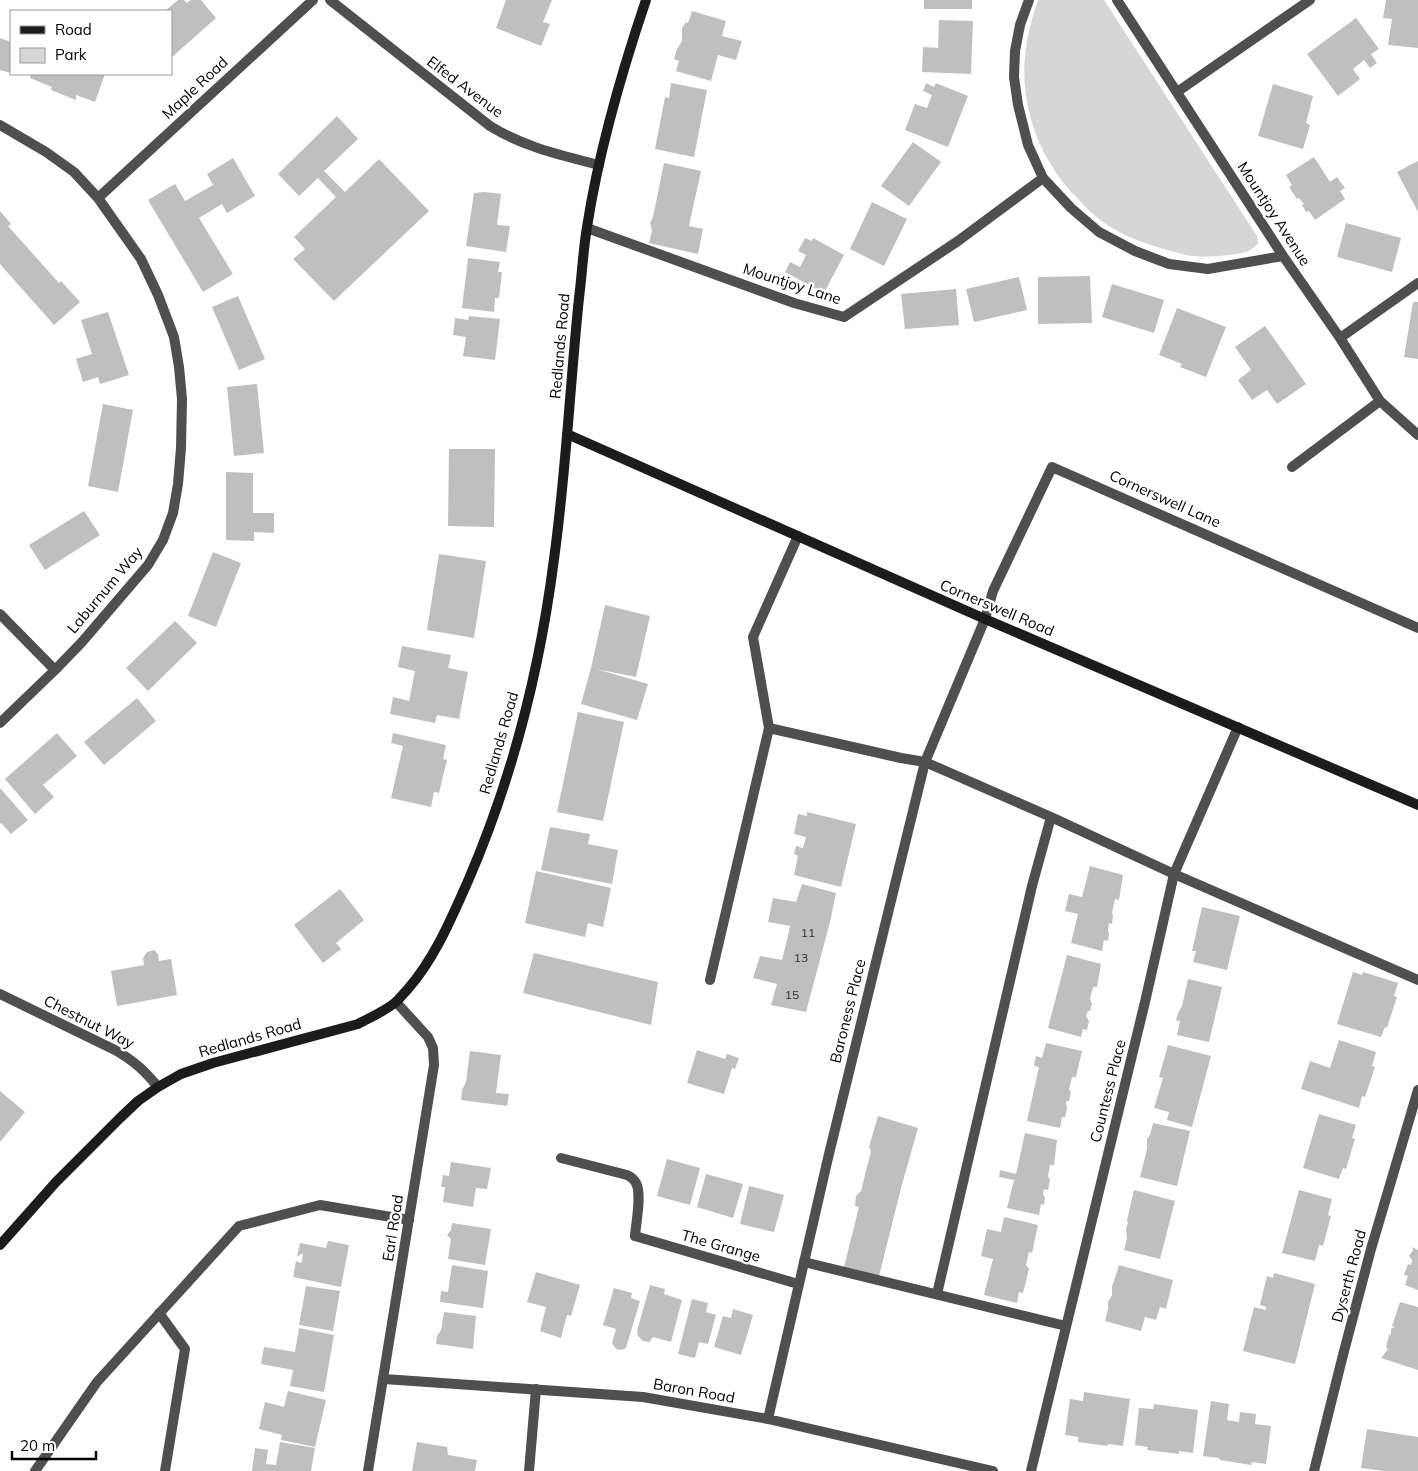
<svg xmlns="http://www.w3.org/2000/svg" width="1418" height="1471" font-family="Mulish,sans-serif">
<rect width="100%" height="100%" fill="#fff"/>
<path fill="#d6d6d6" d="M1038 0H1104L1257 236 1258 244C1255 246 1252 249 1249 251 1242 255 1201 258 1193 256 1186 256 1180 253 1174 252 1154 246 1132 240 1114 229 1101 222 1089 211 1079 200 1039 161 1018 104 1026 48 1028 32 1033 15 1038 0Z"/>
<path fill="#bfbfbf" d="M178 0H184L187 3 191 0H201L216 18 171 58V20L173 19 171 17V11H165Z
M506 0H552L543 22 550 24 541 46 496 28Z
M924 0H972V9H924Z
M1386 0H1418V48L1388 45 1392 19 1383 18Z
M692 11 726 21 722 36 742 41 736 60 718 55 711 81 676 71 679 61 674 59 677 49 682 41V28L686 22 688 23Z
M1356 18 1379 49 1371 54 1377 63 1370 68 1364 60 1353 69 1360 79 1338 96 1307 54Z
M939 20 973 21 971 74 922 72 923 47 938 48Z
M0 38 11 42V73L0 70Z
M31 74H105L95 102 76 95V100L51 90 52 87 30 78Z
M671 83 707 90 694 157 655 149 665 97 669 98Z
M926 83 934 87 936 83 968 96 948 147 905 130 915 104 927 108 932 95 923 91Z
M1273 84 1313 96 1306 123 1310 125 1303 149 1258 136Z
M337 116 358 139 324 171 345 192 379 159 429 211 334 301 293 259 305 249 294 237 336 197 318 178 299 196 278 174Z
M913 142 941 162 909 206 881 186Z
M1314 157 1330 182 1337 177 1345 188 1340 191 1345 199 1315 220 1309 211 1306 212 1302 205 1304 204 1299 198 1297 199 1289 187 1292 185 1286 175Z
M233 158 255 196 227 213 222 204 199 218 233 274 203 292 148 200 175 184 185 201 213 185 207 174Z
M1418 161V212L1397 172Z
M664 163 701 171 689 226 703 229 698 254 649 243 652 231 650 223 653 217Z
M485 192 501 194 497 225 510 226 506 252 466 246 474 193Z
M872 202 907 219 884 266 850 249Z
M0 211 11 224 8 226 59 283 61 281 80 302 54 325 0 264Z
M1346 223 1401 238 1392 272 1337 257Z
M805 238 812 241 813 238 844 255 824 293 785 272 790 262 800 267 806 255 798 251Z
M468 258 500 262 498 272H502L499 298H495L494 312 462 308Z
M1090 276 1092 323 1038 324V277Z
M1019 277 1027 310 974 322 966 289Z
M1112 284 1164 300 1154 333 1102 317Z
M956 289 959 325 905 329 901 294Z
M238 296 265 359 239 370 212 307Z
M1413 302H1418V359L1404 357Z
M1177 308 1226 327 1206 377 1180 367 1182 364 1159 355Z
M108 312 129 375 100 384 98 377 83 382 76 359 92 354 81 320Z
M469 316 500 319 495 360 463 356 466 337 453 335 455 318 468 320Z
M1265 326 1306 384 1277 404 1267 390 1252 400 1238 380 1251 370 1235 347Z
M257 384 264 453 234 456 227 387Z
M103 404 133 410 118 492 88 486Z
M449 449H495L494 527 448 526Z
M226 472 253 473V513H274V533L254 532V541L226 540Z
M84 511 100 535 45 570 29 545Z
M213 552 241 563 216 627 188 616Z
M439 554 486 561 474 638 427 630Z
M605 605 650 616 636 677 596 669 648 684 637 720 581 704 591 668Z
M175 621 197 643 148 691 126 668Z
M402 646 451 655 448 668 468 672 459 719 437 715 435 723 390 714 393 697 409 701 415 671 398 667Z
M137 698 156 721 104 765 84 742Z
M578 712 624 722 603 821 557 812Z
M57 733 77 756 43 785 54 797 35 814 5 779Z
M393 733 446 745 443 759 447 760 439 793 434 792 431 807 391 798 403 746 391 743Z
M0 788 28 820 11 834 1 823 0 824Z
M807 812 856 824 841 887 794 875 798 856 794 854 796 846 803 848 806 837 794 834 798 814 807 816Z
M550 827 590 834 588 844 618 850 612 884 541 870Z
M1090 866 1123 875 1119 900 1115 899 1112 913 1113 916 1112 924 1109 923 1108 930 1109 934 1108 941 1104 940 1102 951 1071 943 1078 914 1065 911 1069 894 1082 897Z
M536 871 611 888 603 927 588 923 585 937 525 923Z
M802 884 836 893 830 922 806 1012 771 1005 777 984 753 978 760 956 782 960 787 940 790 926 768 922 773 898 796 902Z
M340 889 364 920 336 943 341 949 323 963 294 925Z
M1202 907 1240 916 1227 970 1193 962 1196 951H1192Z
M154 950 158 954 159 961 171 959 177 995 117 1006 111 971 144 965 143 958 147 952Z
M534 953 658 982 651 1025 523 993Z
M1067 955 1101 964 1097 987H1093L1090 999 1092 1004 1090 1011H1088L1086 1016 1089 1021 1087 1030 1083 1029 1081 1037 1048 1028Z
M1353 972 1362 975 1363 972 1398 983 1394 996 1397 997 1387 1028 1385 1027 1381 1037 1337 1024Z
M1188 979 1222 987 1209 1042 1177 1035 1180 1021 1176 1020 1178 1013 1182 1006Z
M1339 1040 1376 1052 1372 1066 1375 1067 1365 1097 1362 1096 1359 1108 1301 1089 1310 1061 1330 1068Z
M1046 1043 1082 1051 1076 1077H1072L1069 1090 1071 1092 1069 1101H1066L1067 1109 1065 1117H1062L1060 1128 1027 1121 1039 1067 1034 1066 1036 1056 1042 1058Z
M1168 1045 1211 1056 1192 1127 1167 1120 1169 1112 1154 1108 1163 1078 1159 1077Z
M697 1050 725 1059 727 1054 739 1058 735 1069 732 1068 724 1094 687 1083Z
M470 1051 501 1055 496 1093 509 1094 507 1106 461 1100 462 1090 466 1082Z
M0 1091 25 1112 0 1142Z
M1319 1114 1356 1125 1352 1138 1355 1139 1346 1169 1343 1168 1339 1179 1303 1168Z
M878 1116 918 1128 901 1188 879 1276 844 1267 859 1207 855 1206 856 1196 861 1191 871 1151 869 1147Z
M1153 1123 1190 1131 1177 1186 1140 1177 1147 1149V1139L1150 1135Z
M1025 1133 1057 1140 1054 1165H1050L1048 1176 1050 1180 1048 1190 1044 1189 1043 1194 1045 1198 1044 1205 1041 1204 1039 1215 1007 1208 1014 1180 999 1177 1000 1170 1016 1174Z
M667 1159 700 1168 690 1205 657 1196Z
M451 1162 491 1168 487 1189 476 1188 473 1207 443 1202 445 1187H441L443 1175 449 1176Z
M706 1174 743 1184 733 1218 697 1207Z
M749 1186 784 1195 774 1232 740 1224Z
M1134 1190 1175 1201 1160 1259 1124 1250 1127 1238 1126 1229 1128 1223 1127 1220Z
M1299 1190 1332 1199 1328 1215 1331 1216 1323 1246 1319 1245 1315 1261 1282 1253Z
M1004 1217 1038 1225 1032 1253 1029 1252 1026 1265 1029 1269 1023 1293 1019 1292 1017 1303 984 1295 993 1259 981 1256 987 1229 1001 1232Z
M452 1223 491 1229 485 1265 448 1259 451 1239 447 1235 451 1230Z
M328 1241 349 1245 341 1287 293 1277 296 1261 300 1263 302 1262 303 1253 297 1257 300 1243 326 1248Z
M1412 1247 1418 1250V1290L1405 1285 1408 1276 1404 1275 1408 1264 1411 1265 1412 1260 1409 1256 1413 1250Z
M452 1265 488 1271 483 1308 440 1302 441 1291 448 1292Z
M1119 1265 1173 1280 1166 1309 1160 1307 1156 1320 1145 1317 1141 1331 1105 1321 1108 1309V1302L1112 1295V1286L1115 1278Z
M536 1272 580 1285 571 1316 567 1315 561 1338 540 1331 546 1307 527 1302Z
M1274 1273 1315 1284 1295 1364 1243 1351 1254 1307 1266 1310V1307L1260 1305 1267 1276 1273 1278Z
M650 1285 665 1289 664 1294 682 1300 671 1342 653 1337 649 1342 643 1341 638 1336 637 1331Z
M306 1286 340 1291 333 1331 299 1325Z
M614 1288 632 1293 631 1298 640 1301 626 1348 622 1350 616 1349 612 1343 616 1329 603 1325Z
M692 1299 708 1303 706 1312 716 1315 708 1344 699 1342 695 1358 678 1354Z
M1400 1302 1418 1307V1370L1381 1358 1388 1349 1386 1347 1389 1335 1391 1334V1329L1395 1327 1392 1326Z
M733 1309 753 1315 741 1355 714 1347 723 1316 731 1318Z
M444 1312 476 1316 473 1349 436 1344 437 1336 441 1330Z
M299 1328 334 1335 324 1392 290 1386 293 1370 261 1364 264 1347 295 1352Z
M288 1391 326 1400 315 1447 281 1440 282 1435 259 1429 265 1402 284 1407Z
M1084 1392 1130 1399 1123 1446 1108 1444 1107 1446 1078 1442V1437L1065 1435 1070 1399 1083 1401Z
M1211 1401 1229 1404 1227 1420 1239 1422 1240 1412 1256 1414 1255 1424 1271 1426 1266 1464 1252 1462 1251 1465 1220 1460 1219 1458 1203 1456Z
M1154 1404 1198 1410 1193 1453 1179 1451V1454L1147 1450 1148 1447 1135 1445 1139 1408 1153 1409Z
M1367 1429 1418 1437V1471H1384L1361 1468Z
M280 1442 315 1448 311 1471H252L255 1448 268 1450 266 1464 276 1465Z
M417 1442 447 1447 448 1455 477 1460 475 1471H412Z"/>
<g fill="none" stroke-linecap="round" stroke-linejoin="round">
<path stroke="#4f4f4f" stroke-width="10" d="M985 619 993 591 1052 467 1418 628
M769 728 901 758 925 762 1051 817 1174 874 1418 980
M710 980 769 728 753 637 798 536
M561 1158 627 1175C631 1177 634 1179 636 1183 642 1194 636 1223 635 1236
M804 1262 1066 1326
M937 1294 1032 886 1051 817
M159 1313 185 1349 165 1471
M35 1471 97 1382 239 1226 320 1205 409 1220
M529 1471 536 1389"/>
<path stroke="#4f4f4f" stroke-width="10" d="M330 0 490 126C524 147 560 155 599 165
M1029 0 1020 25 1015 51 1014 77 1018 105 1028 145 1043 178 1071 208 1099 232 1135 251 1169 264 1208 269 1283 256
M1117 0 1283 256 1340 338 1380 401 1418 435
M1177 92 1310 0
M0 125 46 152 74 172 98 198 141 259 158 295 174 337 179 367 182 399 181 448 178 484 173 513 163 540 148 565 82 642 55 670 0 723
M98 198 313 0
M587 228 794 303 844 317 958 241 1043 178
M1340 338 1418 283
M1292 467 1380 401
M0 614 55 670
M0 994 115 1050C134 1061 144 1070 158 1087
M635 1236 798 1284
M384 1379 643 1397 768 1419 993 1471
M768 1419 828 1158 925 762 985 619
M368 1471 434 1065 433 1048 428 1037 396 1002
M1031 1471 1145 1002 1174 874 1238 727
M1314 1471 1343 1355 1371 1249 1418 1090"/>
<path stroke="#1c1c1c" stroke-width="10" d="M567 434 985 619 1418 805
M0 1245 56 1182 120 1118 138 1101 158 1087 181 1074 213 1063 358 1024C371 1017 385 1011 396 1002 400 998 403 994 407 990 435 958 451 919 468 881 512 779 540 669 554 559 566 473 570 385 579 298 582 275 583 251 587 227 599 150 621 74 646 0"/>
</g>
<g text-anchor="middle" stroke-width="5" stroke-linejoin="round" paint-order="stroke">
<g font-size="12" fill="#303030">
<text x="808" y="937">11</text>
<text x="801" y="962">13</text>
<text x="792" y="999">15</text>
</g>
<g font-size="15" fill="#000" stroke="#fff">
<text transform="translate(465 87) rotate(37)" y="5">Elfed Avenue</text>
<text transform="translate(195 88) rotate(-43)" y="5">Maple Road</text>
<text transform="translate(1274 214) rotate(57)" y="5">Mountjoy Avenue</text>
<text transform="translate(792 284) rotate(18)" y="5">Mountjoy Lane</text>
<text transform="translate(560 346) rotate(-85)" y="5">Redlands Road</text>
<text transform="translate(1165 499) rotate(24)" y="5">Cornerswell Lane</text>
<text transform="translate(105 590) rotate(-50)" y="5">Laburnum Way</text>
<text transform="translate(997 608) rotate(23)" y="5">Cornerswell Road</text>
<text transform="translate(499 743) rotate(-74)" y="5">Redlands Road</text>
<text transform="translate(848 1011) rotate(-76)" y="5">Baroness Place</text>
<text transform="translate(89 1022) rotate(27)" y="5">Chestnut Way</text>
<text transform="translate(250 1038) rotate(-16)" y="5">Redlands Road</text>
<text transform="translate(1108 1091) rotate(-76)" y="5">Countess Place</text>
<text transform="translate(393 1228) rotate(-81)" y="5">Earl Road</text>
<text transform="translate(721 1246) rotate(16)" y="5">The Grange</text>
<text transform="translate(1349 1276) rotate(-75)" y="5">Dyserth Road</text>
<text transform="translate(694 1391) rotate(10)" y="5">Baron Road</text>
</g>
</g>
<rect x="10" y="10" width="162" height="65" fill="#ffffff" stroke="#999999"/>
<rect x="20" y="26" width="25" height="8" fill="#1c1c1c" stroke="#999999"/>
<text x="55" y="35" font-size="15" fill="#000000">Road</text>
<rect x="20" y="48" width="25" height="15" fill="#d6d6d6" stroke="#999999"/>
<text x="55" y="60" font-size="15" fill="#000000">Park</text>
<path d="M12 1451v8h84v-8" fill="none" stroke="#000000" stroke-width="2.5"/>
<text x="20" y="1451" font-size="15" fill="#000000" stroke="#ffffff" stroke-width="4" paint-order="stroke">20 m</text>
</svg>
